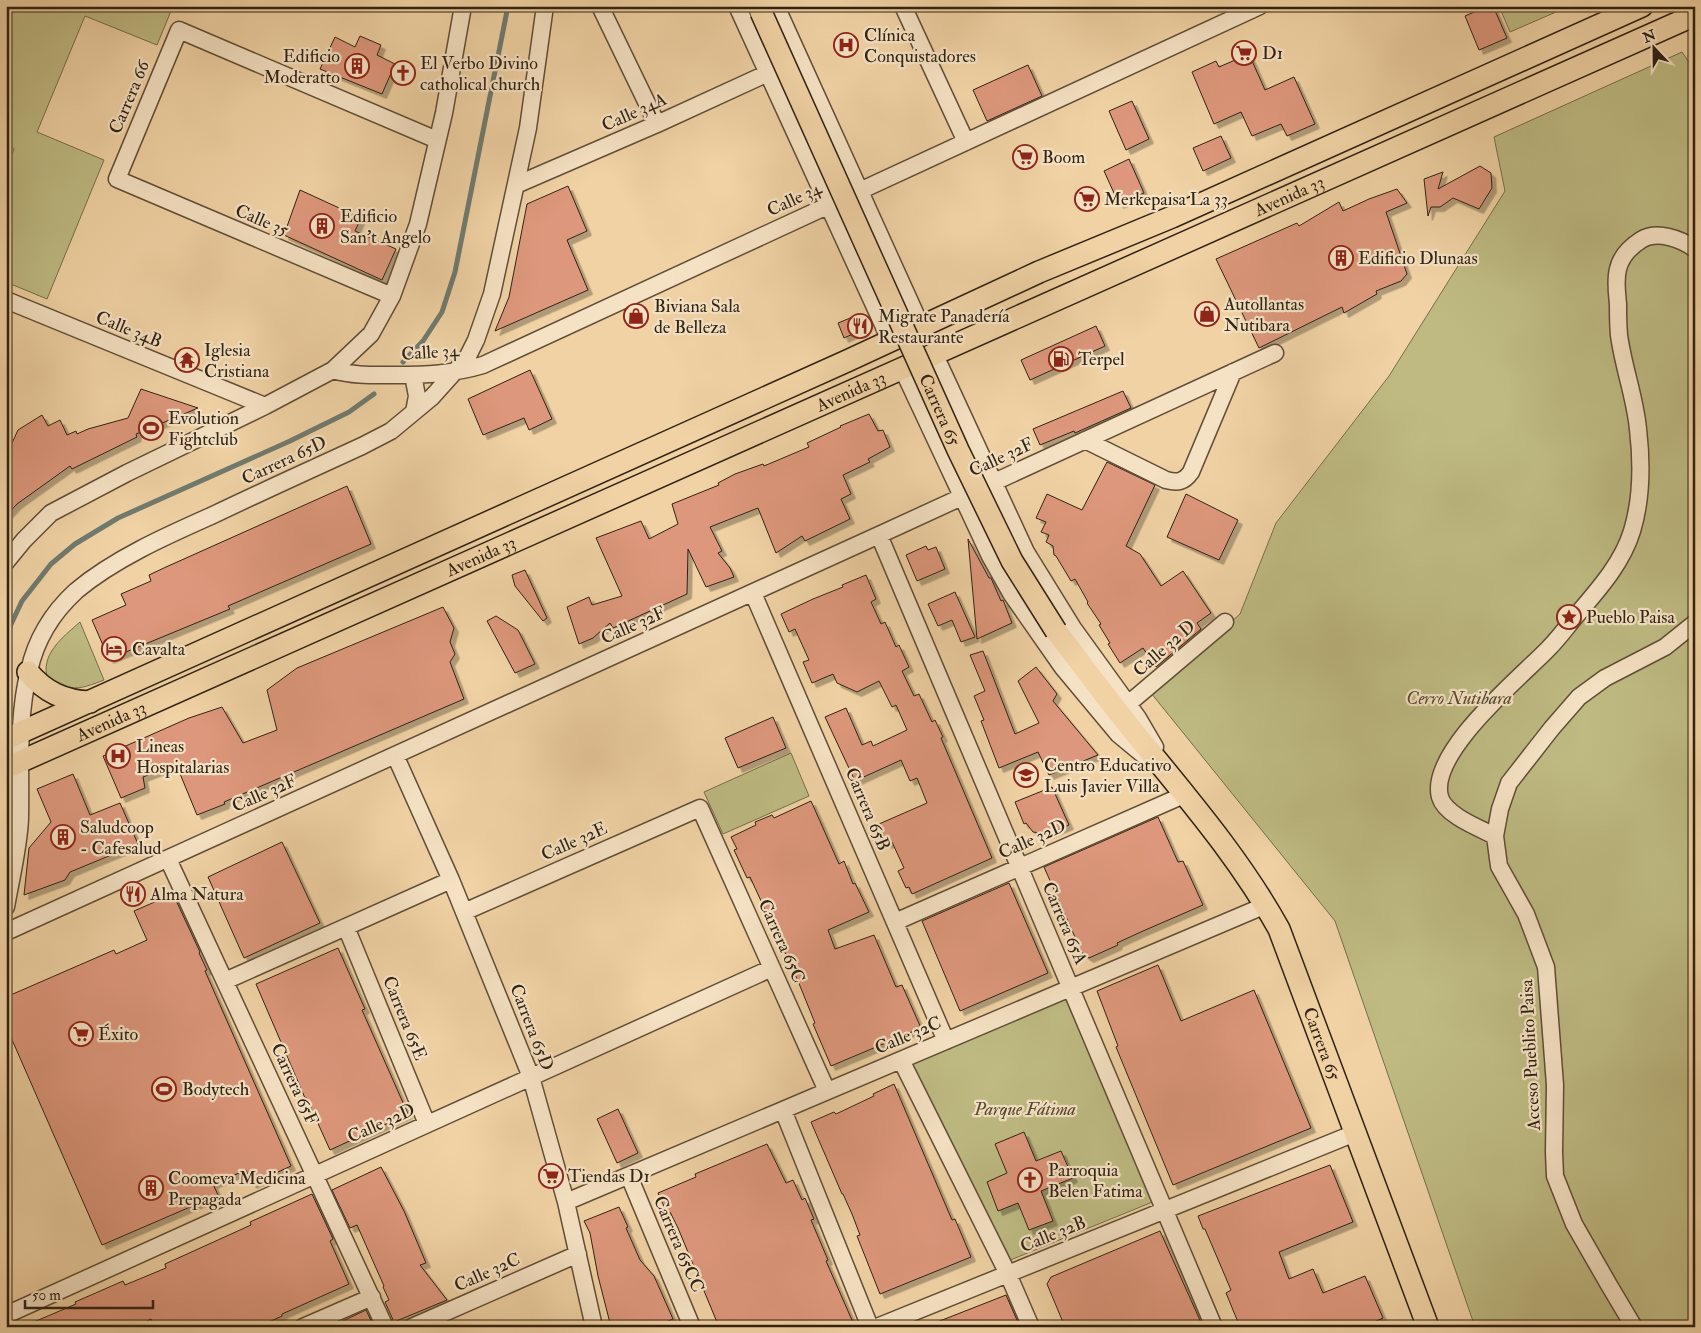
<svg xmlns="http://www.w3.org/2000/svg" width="1701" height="1333" font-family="'IM FELL Double Pica',serif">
<defs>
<filter id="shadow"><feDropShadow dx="4.5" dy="4.5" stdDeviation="0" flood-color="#0004"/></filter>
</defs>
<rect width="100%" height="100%" fill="#f0d2a4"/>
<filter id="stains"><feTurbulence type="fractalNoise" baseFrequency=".004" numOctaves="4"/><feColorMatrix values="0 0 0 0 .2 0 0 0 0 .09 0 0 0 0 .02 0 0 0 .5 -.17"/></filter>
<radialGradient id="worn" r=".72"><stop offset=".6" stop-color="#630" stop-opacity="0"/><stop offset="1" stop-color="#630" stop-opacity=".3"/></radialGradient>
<path fill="#beba82" stroke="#776e4a" d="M6 6H173L157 45 85 16 37 132 104 160 47 299 6 282V169L14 149 6 145Z
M1499 6H1553L1556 12 1510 32Z
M1682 52 1695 71V1327H1475L1335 921 1151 693 1240 614 1276 523 1389 376 1505 191 1494 137Z
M80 622 104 680C78 690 74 691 48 680 39 655 63 637 80 622Z
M791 753 809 796 723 834 704 792Z
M1067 998 1155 1201 1008 1261 910 1064Z"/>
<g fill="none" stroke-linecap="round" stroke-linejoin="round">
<path stroke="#707b6f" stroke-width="5" d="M403 362 423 341 442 312 455 272 508 6
M6 635 22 601 51 564 75 544 118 518 290 441 349 412 374 394"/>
</g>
<path fill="#dd977c" stroke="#302213" filter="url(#shadow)" d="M1488 6H1493L1507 38 1479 50 1465 16Z
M360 36 381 45 377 55 395 64 382 94 320 69 335 37 355 47Z
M1249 54 1265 90 1294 77 1315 124 1287 136 1281 124 1252 136 1241 112 1214 124 1192 72 1216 61 1219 67Z
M1028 65 1042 96 987 121 973 90Z
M1132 101 1149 139 1126 150 1109 111Z
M1221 136 1231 158 1203 171 1193 148Z
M1129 159 1144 193 1119 204 1104 171Z
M1480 166 1491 173 1492 188 1479 209 1453 198 1440 207H1431L1428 216 1424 179 1443 172 1438 189Z
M568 186 587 231 567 240 588 290 495 331 509 297 527 204Z
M1397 189 1407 203 1386 212 1407 274 1401 281 1376 291 1377 294 1344 313 1342 307 1259 348 1216 259 1297 223 1299 226 1339 202 1343 211 1369 199Z
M300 190 361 218 355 231 396 249 382 280 284 235Z
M860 314 866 328 844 338 838 323Z
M1096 326 1105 346 1030 380 1021 360Z
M530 370 552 419 529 430 524 418 483 435 468 399Z
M141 389 198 408 136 434 137 437 72 469 70 466 17 504 6 516V456L18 430 42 415 48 426 60 420 67 435 76 431 77 434 88 429 128 418Z
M1123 391 1131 408 1075 433 1074 431 1040 445 1033 429Z
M869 414 878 431 883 430 890 447 868 459 870 462 843 475 851 494 841 499 850 519 805 541 802 536 776 553 758 508 710 527 722 551 718 553 730 568 734 577 706 587 688 549 687 594 613 628 610 623 593 638 579 644 567 607 589 597 592 605 622 596 596 538 641 521 649 539 678 524 672 504 719 485 718 483 735 474 763 464 764 466 809 447 807 443 841 427 840 426Z
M1107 462 1155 485 1126 546 1140 554 1161 586 1183 571 1211 613 1197 623 1201 629 1156 667 1143 648 1120 663 1108 644 1110 643 1099 625 1101 624 1087 603 1088 602 1075 579 1071 581 1056 556 1054 555 1053 546 1046 542 1049 535 1041 532 1046 522 1036 518 1047 494 1082 510Z
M347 486 371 544 228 606 230 609 109 659 92 620 126 605 121 594 151 581 149 575 166 567Z
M1186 494 1238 520 1219 560 1167 537Z
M968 539 989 578H991L1001 601 1003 600 1012 623 977 639Z
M926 546 928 550 936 547 945 569 917 581 906 555Z
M525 570 547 618 543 621 515 586 512 575Z
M866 575 876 599 871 602 881 624 885 622 896 647 899 645 909 667 902 671 914 696 919 694 932 722 935 720 943 737 941 738 992 858 912 894 909 887 906 888 898 871 904 868 892 842 887 844 879 824 927 803 917 778 910 781 901 760 855 781 825 717 846 708 862 745 871 741 873 746 907 730 896 705 892 707 879 681 857 692 837 683 833 674 812 683 803 662 809 660 795 629 789 632 781 614 813 599 843 587 842 585Z
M955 592 975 637 961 642 952 620 938 626 928 604Z
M443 607 454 628 450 642 455 654 450 662 464 699 224 802 225 804 197 815 176 764 143 777 145 788 121 798 103 756 189 718 222 707 243 743 277 730 267 690 297 668Z
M496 616 518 630 535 664 515 673 487 621Z
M983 651 1015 734 1039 723 1018 681 1036 667 1057 694 1053 701 1098 755 1049 775 1038 752 999 768 981 721 984 720 974 696 985 691 970 655Z
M773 717 786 748 738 768 725 738Z
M73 774 90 815 120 803 138 844 70 872 65 880 24 895 29 848 51 822 37 789Z
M1052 787 1069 825 1048 834 1033 832 1026 823 1024 824 1015 802Z
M811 801 839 864 844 861 853 884 855 883 869 912 828 930 835 949 874 935 896 987 902 985 921 1028 831 1066 813 1024 815 1023 798 981 750 877 747 878 734 850 737 849 731 837 756 825 755 822 772 815 774 818Z
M1158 817 1178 862 1183 861 1203 905 1143 931 1117 943 1118 945 1089 958 1082 953 1044 867Z
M282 842 320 923 244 958 208 877Z
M1009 883 1048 973 960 1011 922 921Z
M173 894 200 952 199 953 207 970 205 971 291 1166 252 1184 246 1170 213 1184 218 1195 102 1245 6 1026V997L114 950 116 954 147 940 134 911Z
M338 948 365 1009 362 1010 408 1114 330 1150 306 1097 305 1098 256 984Z
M1158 965 1181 1021 1254 990 1311 1128 1173 1185 1116 1047 1118 1046 1097 991Z
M894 1084 952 1220 955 1219 971 1257 880 1294 857 1236 860 1235 852 1214 843 1194H842L811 1122 834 1112 836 1114 874 1096 873 1094Z
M618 1109 638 1153 617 1163 597 1119Z
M1024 1132 1036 1161 1061 1151 1073 1178 1041 1191 1053 1221 1029 1230 1018 1203 998 1211 987 1182 1007 1173 995 1144Z
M767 1144 786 1183 793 1180 802 1200 805 1198 814 1219 811 1220 828 1260 826 1261 855 1327H719L678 1228 670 1212 667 1213 658 1193 696 1177 695 1174Z
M1330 1165 1353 1222 1279 1252 1289 1279 1313 1269 1323 1293 1365 1276 1383 1318 1363 1327H1240L1226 1293 1231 1290 1205 1229H1203L1198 1216Z
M381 1167 404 1211 426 1263 420 1265 447 1300 394 1322 385 1302 389 1300 383 1287 384 1286 357 1225 350 1228 332 1190Z
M312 1194 333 1239 330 1241 349 1284 282 1314V1316L258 1327H154L151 1319 135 1327H22L76 1304 75 1302 123 1281 125 1285 166 1268 165 1264 251 1225 250 1222Z
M619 1207 628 1227 626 1228 640 1260 654 1276 673 1319 655 1327H611L598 1276 590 1233 584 1221Z
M1160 1231 1203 1327H1065L1047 1284 1051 1277Z
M1006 1295 1020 1327H928L927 1326Z
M366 1310 374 1327H330Z"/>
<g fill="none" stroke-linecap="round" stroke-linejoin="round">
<defs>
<path id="minor" d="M600 6 657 124
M737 6 890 340
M776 6 921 326
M903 6 966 142
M516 185 657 124 768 73
M392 296 117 179 179 30 437 140
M6 300 265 406
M934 353 1026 552 1073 628 1138 718 1155 747
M902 368 990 556 1012 595 1063 668 1118 734 1147 758
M333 370C354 376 373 375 395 375 425 375 453 374 483 365L1260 6
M413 375 417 396 414 412
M1085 440 1166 480C1178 483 1184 482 1191 472L1233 372
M879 535 1214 1327
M6 562 24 540 51 513 127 473 265 406 333 370 371 334 392 296 418 224 444 113 463 6
M753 593 946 1041
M1128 704 1225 622
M395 755 451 880 531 1077 566 1202 594 1327
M1495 836C1479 828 1445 815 1440 797 1428 753 1520 678 1548 649 1558 639 1566 628 1575 617 1597 591 1622 564 1632 531 1642 498 1642 463 1638 429 1635 397 1623 366 1619 335 1618 325 1618 314 1618 304 1617 293 1615 281 1618 269 1621 256 1630 247 1641 240 1657 230 1681 239 1695 249
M168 859 385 1327
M6 907C11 878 19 847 20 818 21 769 17 718 29 671 36 639 52 613 76 591 114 559 166 536 211 516 261 492 312 469 362 446L391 431 432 397 467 358 476 340 492 294 528 128 545 6
M464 912 700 808 827 1091
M895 922 1186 794
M346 927 427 1124
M6 932 879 535 1275 353
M225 981 451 880
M901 1060 1008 1274 1031 1327
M783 1110 870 1327
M629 1176 692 1327
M566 1202 1266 905
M6 1315 772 968
M303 1327 372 1297
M412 1327 578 1254
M877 1327 1355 1133
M1634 1327 1609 1285 1574 1224 1555 1176 1554 1152 1555 1085 1546 967 1526 914 1499 866 1495 836 1500 809 1509 783 1552 728 1579 697 1605 678 1665 647 1695 623"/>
<g id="major">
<path id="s1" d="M1056 631C1081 663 1105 696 1130 727 1183 793 1238 855 1279 929L1428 1327"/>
<path d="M28 672C45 692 64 701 90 702"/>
<path d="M6 739 847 361 1039 272 1172 217 1642 6"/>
<path id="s2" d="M6 768 1695 15"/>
</g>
</defs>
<use href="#minor" stroke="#604e37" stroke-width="19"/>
<use href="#major" stroke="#302213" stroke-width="24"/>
<use href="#minor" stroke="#f5e2c4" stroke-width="16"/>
<use href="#major" stroke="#f0d2a4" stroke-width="21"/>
<defs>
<g id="major-bridge">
<path id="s3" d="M761 12 958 450 1012 561 1056 631"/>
</g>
</defs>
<use href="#major-bridge" stroke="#302213" stroke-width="24" stroke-linecap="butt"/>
<use href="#major-bridge" stroke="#f0d2a4" stroke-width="21"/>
</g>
<defs>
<symbol id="hospital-ring" viewBox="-11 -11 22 22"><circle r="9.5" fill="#f5e2c4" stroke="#8f2418" stroke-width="1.5"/><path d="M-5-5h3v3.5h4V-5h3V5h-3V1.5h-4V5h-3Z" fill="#8f2418"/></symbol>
<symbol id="supermarket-ring" viewBox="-11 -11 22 22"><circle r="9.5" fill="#f5e2c4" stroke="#8f2418" stroke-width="1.5"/><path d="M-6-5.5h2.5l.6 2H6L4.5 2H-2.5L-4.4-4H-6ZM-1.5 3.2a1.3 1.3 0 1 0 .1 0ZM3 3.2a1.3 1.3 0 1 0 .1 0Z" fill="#8f2418"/></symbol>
<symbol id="building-ring" viewBox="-11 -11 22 22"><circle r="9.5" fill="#f5e2c4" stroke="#8f2418" stroke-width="1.5"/><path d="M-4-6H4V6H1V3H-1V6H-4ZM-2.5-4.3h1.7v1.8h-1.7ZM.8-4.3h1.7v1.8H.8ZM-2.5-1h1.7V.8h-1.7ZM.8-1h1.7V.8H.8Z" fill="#8f2418"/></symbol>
<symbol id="church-ring" viewBox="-11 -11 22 22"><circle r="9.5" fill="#f5e2c4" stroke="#8f2418" stroke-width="1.5"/><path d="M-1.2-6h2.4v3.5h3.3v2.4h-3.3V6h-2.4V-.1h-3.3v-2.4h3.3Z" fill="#8f2418"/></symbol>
<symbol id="shop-ring" viewBox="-11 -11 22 22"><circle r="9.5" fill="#f5e2c4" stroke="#8f2418" stroke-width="1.5"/><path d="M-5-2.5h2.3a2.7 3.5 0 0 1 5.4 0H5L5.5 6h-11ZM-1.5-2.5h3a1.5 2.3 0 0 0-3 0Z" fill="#8f2418"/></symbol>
<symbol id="restaurant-ring" viewBox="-11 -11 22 22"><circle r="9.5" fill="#f5e2c4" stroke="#8f2418" stroke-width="1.5"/><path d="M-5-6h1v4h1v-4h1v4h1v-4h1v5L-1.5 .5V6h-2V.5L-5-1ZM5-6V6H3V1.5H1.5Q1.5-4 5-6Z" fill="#8f2418"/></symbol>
<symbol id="fuel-ring" viewBox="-11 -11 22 22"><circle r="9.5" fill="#f5e2c4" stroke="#8f2418" stroke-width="1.5"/><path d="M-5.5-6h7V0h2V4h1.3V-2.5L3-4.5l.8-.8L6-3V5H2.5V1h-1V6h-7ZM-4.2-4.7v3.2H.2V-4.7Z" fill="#8f2418"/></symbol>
<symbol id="temple-ring" viewBox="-11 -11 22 22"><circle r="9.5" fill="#f5e2c4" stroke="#8f2418" stroke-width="1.5"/><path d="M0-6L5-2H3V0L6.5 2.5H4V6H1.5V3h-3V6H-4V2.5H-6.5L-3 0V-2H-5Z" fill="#8f2418"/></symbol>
<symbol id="stadium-ring" viewBox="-11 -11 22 22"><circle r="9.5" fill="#f5e2c4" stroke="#8f2418" stroke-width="1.5"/><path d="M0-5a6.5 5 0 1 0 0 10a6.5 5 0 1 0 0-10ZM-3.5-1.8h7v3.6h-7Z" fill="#8f2418"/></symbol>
<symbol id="sight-ring" viewBox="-11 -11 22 22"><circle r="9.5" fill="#f5e2c4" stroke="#8f2418" stroke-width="1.5"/><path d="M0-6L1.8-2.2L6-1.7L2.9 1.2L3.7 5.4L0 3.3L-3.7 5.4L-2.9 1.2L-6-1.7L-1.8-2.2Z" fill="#8f2418"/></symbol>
<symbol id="hotel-ring" viewBox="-11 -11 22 22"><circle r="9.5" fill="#f5e2c4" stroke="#8f2418" stroke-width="1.5"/><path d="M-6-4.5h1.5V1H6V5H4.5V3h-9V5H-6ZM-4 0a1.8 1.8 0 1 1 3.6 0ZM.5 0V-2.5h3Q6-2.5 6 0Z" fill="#8f2418"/></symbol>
<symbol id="school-ring" viewBox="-11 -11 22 22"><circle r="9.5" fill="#f5e2c4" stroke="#8f2418" stroke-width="1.5"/><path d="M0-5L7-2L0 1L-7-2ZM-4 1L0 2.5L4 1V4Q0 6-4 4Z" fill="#8f2418"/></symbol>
</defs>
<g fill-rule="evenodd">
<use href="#hospital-ring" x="832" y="31" width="28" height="28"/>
<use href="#supermarket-ring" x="1230" y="39" width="28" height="28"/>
<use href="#building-ring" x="343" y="52" width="28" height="28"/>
<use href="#church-ring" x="389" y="59" width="28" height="28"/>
<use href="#supermarket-ring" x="1011" y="143" width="28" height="28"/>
<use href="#supermarket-ring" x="1073" y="185" width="28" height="28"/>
<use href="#building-ring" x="308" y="212" width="28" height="28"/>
<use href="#building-ring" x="1327" y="244" width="28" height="28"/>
<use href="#shop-ring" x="1193" y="300" width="28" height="28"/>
<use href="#shop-ring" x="622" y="302" width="28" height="28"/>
<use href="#restaurant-ring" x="846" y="312" width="28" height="28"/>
<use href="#fuel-ring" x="1047" y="345" width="28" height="28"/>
<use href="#temple-ring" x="173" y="346" width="28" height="28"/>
<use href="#stadium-ring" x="137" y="414" width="28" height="28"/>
<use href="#sight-ring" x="1555" y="603" width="28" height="28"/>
<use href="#hotel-ring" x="100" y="635" width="28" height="28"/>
<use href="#hospital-ring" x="104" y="742" width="28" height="28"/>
<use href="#school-ring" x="1012" y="761" width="28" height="28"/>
<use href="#building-ring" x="49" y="823" width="28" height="28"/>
<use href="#restaurant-ring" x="119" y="880" width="28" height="28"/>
<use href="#supermarket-ring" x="67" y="1020" width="28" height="28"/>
<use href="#stadium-ring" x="150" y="1075" width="28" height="28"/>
<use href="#supermarket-ring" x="537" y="1162" width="28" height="28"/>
<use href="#church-ring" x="1016" y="1166" width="28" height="28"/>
<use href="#building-ring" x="137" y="1174" width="28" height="28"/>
</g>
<g text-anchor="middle" stroke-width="4.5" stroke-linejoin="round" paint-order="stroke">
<g font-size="18" fill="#302213" stroke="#f5e2c4" text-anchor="start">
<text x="864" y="41">Clínica<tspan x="864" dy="21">Conquistadores</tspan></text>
<text x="1262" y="59">D1</text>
<text x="340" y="62" text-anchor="end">Edificio<tspan x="340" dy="21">Moderatto</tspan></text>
<text x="420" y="69">El Verbo Divino<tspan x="420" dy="21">catholical church</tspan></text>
<text x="1042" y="163">Boom</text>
<text x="1104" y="205">Merkepaisa La 33</text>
<text x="340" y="222">Edificio<tspan x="340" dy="21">San't Angelo</tspan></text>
<text x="1358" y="264">Edificio Dlunaas</text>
<text x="1224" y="310">Autollantas<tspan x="1224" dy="21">Nutibara</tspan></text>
<text x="654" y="312">Biviana Sala<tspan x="654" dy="21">de Belleza</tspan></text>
<text x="878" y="322">Migrate Panadería<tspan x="878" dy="21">Restaurante</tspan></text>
<text x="204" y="356">Iglesia<tspan x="204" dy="21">Cristiana</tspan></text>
<text x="1078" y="365">Terpel</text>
<text x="168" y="424">Evolution<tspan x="168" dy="21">Fightclub</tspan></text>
<text x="1586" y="623">Pueblo Paisa</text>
<text x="132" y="655">Cavalta</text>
<text x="136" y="752">Lineas<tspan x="136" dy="21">Hospitalarias</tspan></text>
<text x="1044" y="771">Centro Educativo<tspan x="1044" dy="21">Luis Javier Villa</tspan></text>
<text x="80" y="833">Saludcoop<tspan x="80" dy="21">- Cafesalud</tspan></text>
<text x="150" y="900">Alma Natura</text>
<text x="98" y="1040">Éxito</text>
<text x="182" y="1095">Bodytech</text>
<text x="1048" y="1176">Parroquia<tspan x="1048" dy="21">Belen Fatima</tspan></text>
<text x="568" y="1182">Tiendas D1</text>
<text x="168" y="1184">Coomeva Medicina<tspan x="168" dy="21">Prepagada</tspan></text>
</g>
<g font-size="18" fill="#302213" stroke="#f5e2c4">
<text transform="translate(129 97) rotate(-67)" y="6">Carrera 66</text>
<text transform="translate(634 112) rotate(-24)" y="6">Calle 34A</text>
<text dy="6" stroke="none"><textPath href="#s2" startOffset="1405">Avenida 33</textPath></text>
<text transform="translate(794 199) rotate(-25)" y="6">Calle 34</text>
<text transform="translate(262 220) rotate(23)" y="6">Calle 35</text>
<text transform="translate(129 329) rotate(22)" y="6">Calle 34B</text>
<text transform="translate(430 352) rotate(-4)" y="6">Calle 34</text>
<text dy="6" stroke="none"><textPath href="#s2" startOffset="925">Avenida 33</textPath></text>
<text dy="6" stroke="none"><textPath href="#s3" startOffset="436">Carrera 65</textPath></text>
<text transform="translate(1001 457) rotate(-25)" y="6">Calle 32F</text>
<text transform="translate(284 460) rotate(-25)" y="6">Carrera 65D</text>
<text dy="6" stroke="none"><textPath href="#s2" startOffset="520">Avenida 33</textPath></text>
<text transform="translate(633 625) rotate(-24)" y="6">Calle 32F</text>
<text transform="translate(1164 648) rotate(-41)" y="6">Calle 32 D</text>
<text dy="6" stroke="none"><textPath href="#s2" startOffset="115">Avenida 33</textPath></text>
<text transform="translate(264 793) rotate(-24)" y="6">Calle 32F</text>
<text transform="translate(868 809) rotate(67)" y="6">Carrera 65B</text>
<text transform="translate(1032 839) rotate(-24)" y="6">Calle 32D</text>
<text transform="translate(574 841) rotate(-24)" y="6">Calle 32E</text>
<text transform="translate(1065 923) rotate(67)" y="6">Carrera 65A</text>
<text transform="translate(782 941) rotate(66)" y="6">Carrera 65C</text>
<text transform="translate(405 1018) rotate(68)" y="6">Carrera 65E</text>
<text transform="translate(532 1027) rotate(69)" y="6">Carrera 65D</text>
<text transform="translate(908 1035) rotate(-23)" y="6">Calle 32C</text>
<text dy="6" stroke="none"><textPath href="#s1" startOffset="495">Carrera 65</textPath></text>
<text transform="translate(1530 1055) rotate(-93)" y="6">Acceso Pueblito Paisa</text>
<text transform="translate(295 1084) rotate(65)" y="6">Carrera 65F</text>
<text transform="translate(381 1123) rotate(-24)" y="6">Calle 32D</text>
<text transform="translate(1053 1234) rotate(-22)" y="6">Calle 32B</text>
<text transform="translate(679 1244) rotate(67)" y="6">Carrera 65CC</text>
<text transform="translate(487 1272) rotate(-24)" y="6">Calle 32C</text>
</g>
<g font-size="18" font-style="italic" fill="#54482f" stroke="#f5e2c4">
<text x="1459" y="704">Cerro Nutibara</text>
<text x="1025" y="1115">Parque Fátima</text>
</g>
</g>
<rect width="1701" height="1333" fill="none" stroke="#f0d2a4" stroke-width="25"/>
<rect x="8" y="8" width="1686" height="1318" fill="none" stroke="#302213" stroke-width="2.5"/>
<rect x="12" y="12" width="1676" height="1308" fill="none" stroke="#302213"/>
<g transform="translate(1654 48) rotate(338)" stroke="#f5e2c4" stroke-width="4" paint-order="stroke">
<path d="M0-4L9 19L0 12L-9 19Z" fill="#302213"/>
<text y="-8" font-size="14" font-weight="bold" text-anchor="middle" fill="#302213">N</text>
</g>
<path d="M25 1300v8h128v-8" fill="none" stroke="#302213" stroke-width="2.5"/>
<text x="32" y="1300" font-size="15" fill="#302213" stroke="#f5e2c4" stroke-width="4" paint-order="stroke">50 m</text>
<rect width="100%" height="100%" filter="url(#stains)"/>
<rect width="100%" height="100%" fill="url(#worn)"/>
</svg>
